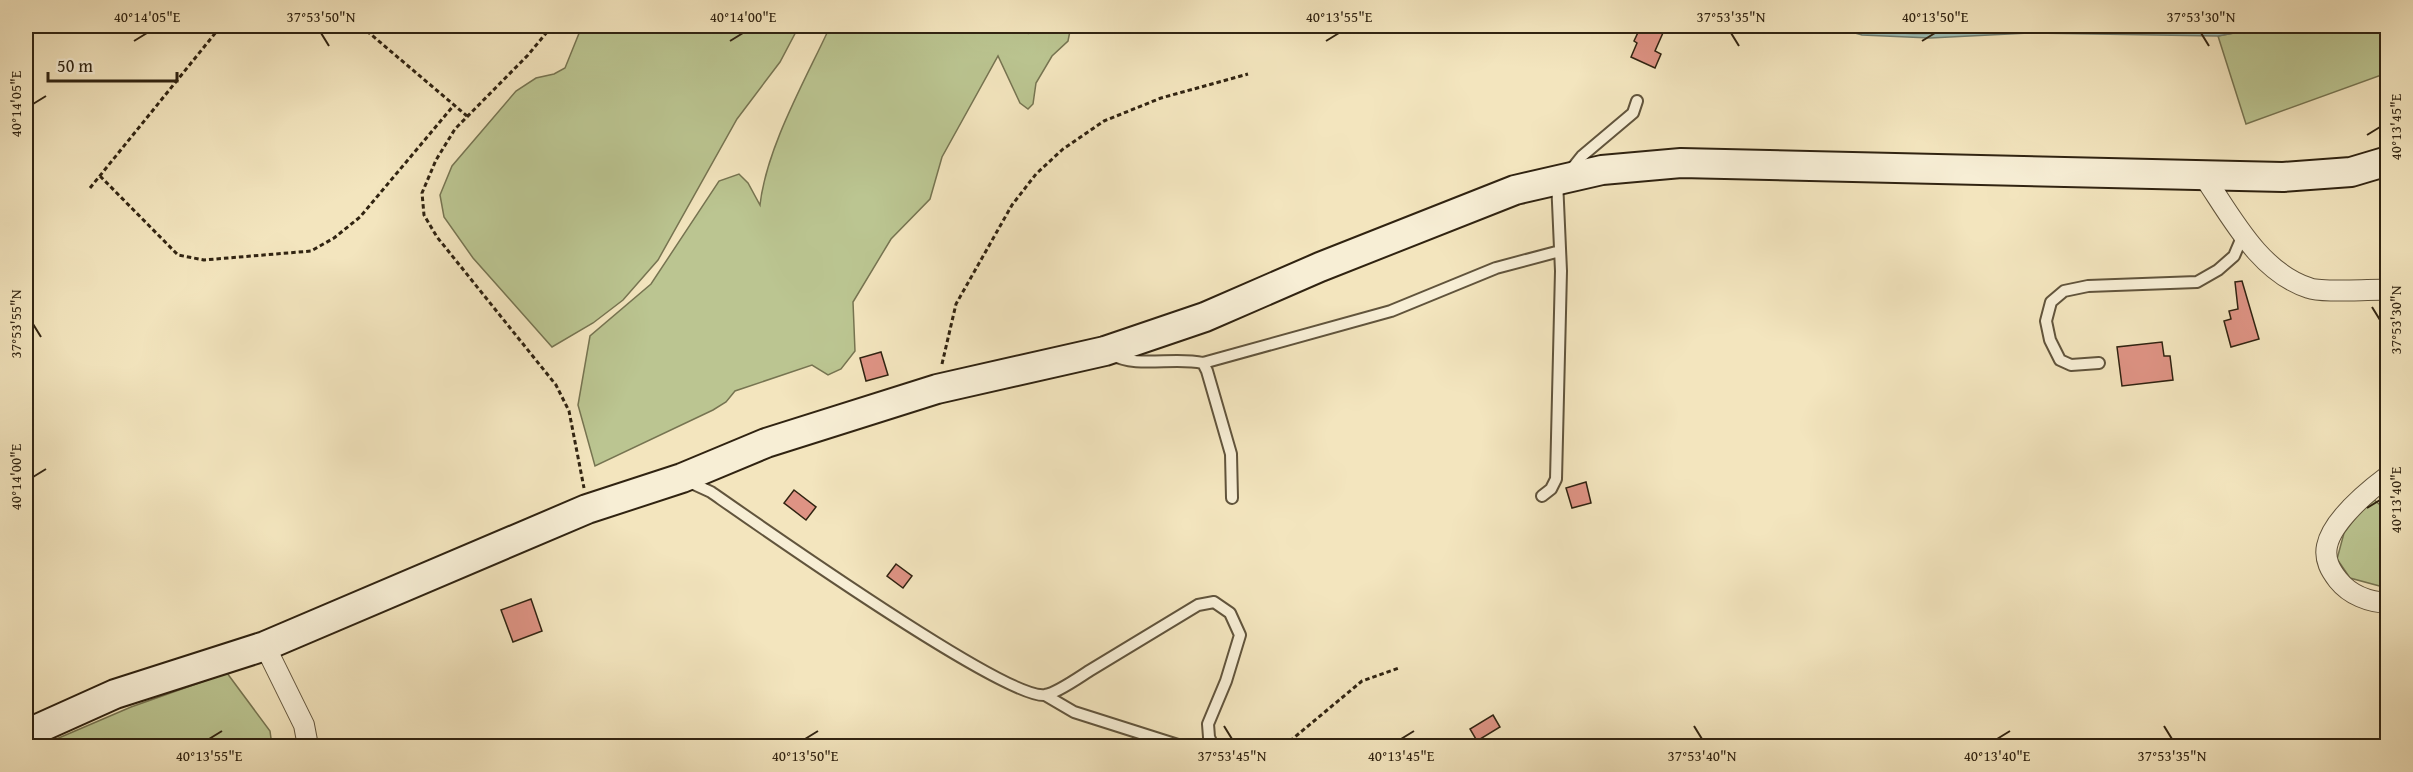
<svg xmlns="http://www.w3.org/2000/svg" width="2413" height="772" font-family="'Gentium Book Plus',serif">
<rect width="100%" height="100%" fill="#f3e5be"/>
<filter id="stains"><feTurbulence type="fractalNoise" baseFrequency=".00333" numOctaves="4"/><feColorMatrix values="0 0 0 0 .2 0 0 0 0 .09 0 0 0 0 .02 0 0 0 .5 -.17"/></filter>
<radialGradient id="worn" r=".72"><stop offset=".6" stop-color="#630" stop-opacity="0"/><stop offset="1" stop-color="#630" stop-opacity=".3"/></radialGradient>
<path fill="#bbc591" stroke="#767451" stroke-width="1.5" d="M582 26H799L780 62 737 119 658 260 623 300 593 323 552 347 473 258 444 217 440 195 452 166 516 91 536 78 554 74 565 68Z
M835 26H1029L1028 34 1031 26H1071L1068 41 1052 56 1036 83 1033 104 1028 109 1020 103 998 56 942 157 930 199 891 239 853 302 855 351 841 369 828 375 812 365 735 391 726 402 713 410 595 466 578 405 590 336 651 284 719 181 739 174 748 183 760 205C766 150 803 84 827 33Z
M2271 26H2387V73L2246 124 2218 36Z
M2371 497 2387 511V588L2350 578 2337 559 2344 533Z
M227 673 270 731 272 746H40L131 707Z"/>
<path fill="#9cbeb6" stroke="#718074" stroke-width="1.5" d="M1830 26H2271L2218 36 2029 33 1930 38 1862 35Z"/>
<g fill="none" stroke-linecap="round" stroke-linejoin="round">
<path stroke="#667064" stroke-width="1.5" d="M1852 26C1908 42 1972 28 2030 27 2092 26 2155 28 2218 30L2246 26"/>
</g>
<path fill="#de9384" stroke="#302311" stroke-width="1.5" d="M1641 26H1666L1655 51 1661 54 1655 68 1631 57 1637 43 1634 41Z
M2242 281 2259 339 2231 347 2224 321 2231 319 2229 311 2238 309 2235 282Z
M2162 342 2164 356H2170L2173 380 2122 386 2117 347Z
M881 352 888 375 866 381 860 358Z
M1586 482 1591 503 1572 508 1566 488Z
M794 490 816 507 806 520 784 503Z
M896 564 912 576 903 588 887 576Z
M531 599 542 631 513 642 501 610Z
M1493 715 1500 727 1477 741 1470 729Z"/>
<g fill="none" stroke-linecap="round" stroke-linejoin="round">
<defs>
<path id="lane" d="M1570 171 1582 156 1633 113 1637 101
M1110 354C1139 369 1172 356 1203 363L1207 371 1231 454 1232 498
M1203 363 1391 311 1496 268 1560 251
M2099 363 2071 365 2060 360 2050 340 2046 321 2051 302 2064 291 2088 286 2197 282 2218 270 2234 256 2243 235
M687 481 711 492C757 524 1006 700 1045 695 1057 693 1078 678 1089 671 1125 649 1162 627 1198 605L1214 602 1230 613 1240 635 1226 681 1208 724 1209 737 1213 746
M1542 496 1551 489 1556 479 1561 271 1557 180
M1045 695 1074 712 1181 746"/>
<path id="street" d="M2203 175C2231 216 2259 272 2309 288 2322 293 2370 289 2388 290
M2388 476C2368 491 2332 521 2327 546 2324 560 2331 571 2338 580 2350 595 2369 602 2388 603
M265 646 304 725 308 746"/>
<path id="secondary" d="M26 734 115 694 265 646 587 509 682 478 766 443 937 389 1105 351 1205 317 1320 267 1515 190 1602 170 1681 163 2283 177 2351 172 2388 161"/>
</defs>
<use href="#lane" stroke="#61543c" stroke-width="14"/>
<use href="#street" stroke="#61543c" stroke-width="22"/>
<use href="#secondary" stroke="#302311" stroke-width="32"/>
<path stroke="#302311" stroke-width="3" stroke-dasharray="4.5 3" stroke-linecap="butt" d="M361 26 467 116
M552 26 528 55 455 129 436 160 422 193 424 215 437 237 556 385 569 411 584 488
M100 176 178 255 204 260 311 251 334 238 360 217 454 105
M90 188 221 26
M942 364 956 304 1012 205 1036 174 1063 149 1104 121 1161 98 1248 74
M1284 746 1362 681 1399 668"/>
<use href="#lane" stroke="#f7eed5" stroke-width="10"/>
<use href="#street" stroke="#f7eed5" stroke-width="20"/>
<use href="#secondary" stroke="#f7eed5" stroke-width="28"/>
</g>
<path fill="none" stroke="#302311" stroke-width="2" d="M321 33 329 46M1731 33 1739 46M2201 33 2209 46M134 41 147 33M730 41 743 33M1326 41 1339 33M1922 41 1935 33M33 104 46 96M2367 135 2380 127M2372 307 2380 320M33 324 41 337M33 477 46 469M2367 508 2380 500M1224 726 1232 739M1694 726 1702 739M2164 726 2172 739M209 739 222 731M805 739 818 731M1401 739 1414 731M1997 739 2010 731"/>
<rect width="2413" height="772" fill="none" stroke="#f3e5be" stroke-width="66"/>
<path d="M48 72v9h129v-9" fill="none" stroke="#302311" stroke-width="3"/>
<text x="57" y="72" font-size="18" fill="#302311" stroke="#f7eed5" stroke-width="4.5" paint-order="stroke">50 m</text>
<rect x="33" y="33" width="2347" height="706" fill="none" stroke="#302311" stroke-width="2"/>
<g font-size="15" text-anchor="middle" fill="#302311">
<text x="147" y="22">40°14'05"E</text>
<text x="321" y="22">37°53'50"N</text>
<text x="743" y="22">40°14'00"E</text>
<text x="1339" y="22">40°13'55"E</text>
<text x="1731" y="22">37°53'35"N</text>
<text x="1935" y="22">40°13'50"E</text>
<text x="2201" y="22">37°53'30"N</text>
<text transform="translate(16 104) rotate(-90)" y="5">40°14'05"E</text>
<text transform="translate(2396 127) rotate(-90)" y="5">40°13'45"E</text>
<text transform="translate(2396 320) rotate(-90)" y="5">37°53'30"N</text>
<text transform="translate(16 324) rotate(-90)" y="5">37°53'55"N</text>
<text transform="translate(16 477) rotate(-90)" y="5">40°14'00"E</text>
<text transform="translate(2396 500) rotate(-90)" y="5">40°13'40"E</text>
<text x="209" y="761">40°13'55"E</text>
<text x="805" y="761">40°13'50"E</text>
<text x="1232" y="761">37°53'45"N</text>
<text x="1401" y="761">40°13'45"E</text>
<text x="1702" y="761">37°53'40"N</text>
<text x="1997" y="761">40°13'40"E</text>
<text x="2172" y="761">37°53'35"N</text>
</g>
<rect width="100%" height="100%" filter="url(#stains)"/>
<rect width="100%" height="100%" fill="url(#worn)"/>
</svg>
